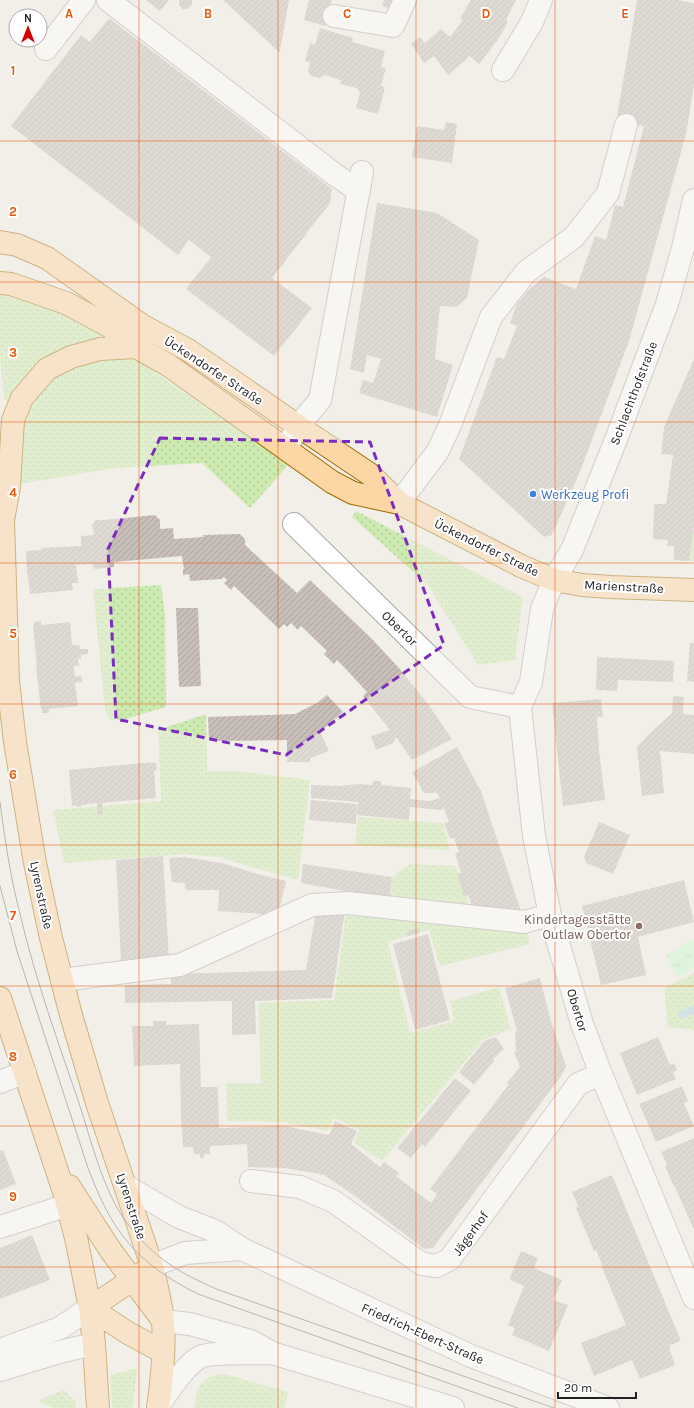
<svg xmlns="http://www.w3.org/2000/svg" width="694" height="1408" font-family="Karla,sans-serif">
<defs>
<pattern id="grass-dots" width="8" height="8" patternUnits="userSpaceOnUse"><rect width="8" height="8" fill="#cdebb0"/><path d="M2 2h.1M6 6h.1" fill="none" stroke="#b0c997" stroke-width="1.8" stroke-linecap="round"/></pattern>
<pattern id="park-tufts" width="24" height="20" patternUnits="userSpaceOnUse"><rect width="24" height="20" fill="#c8facc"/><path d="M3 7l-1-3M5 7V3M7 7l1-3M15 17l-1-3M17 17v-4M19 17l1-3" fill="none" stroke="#acd6af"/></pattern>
<pattern id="building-hatch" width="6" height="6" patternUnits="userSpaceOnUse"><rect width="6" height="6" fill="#c7bfb8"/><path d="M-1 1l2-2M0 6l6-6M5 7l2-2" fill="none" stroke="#aba49e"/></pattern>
</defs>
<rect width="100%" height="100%" fill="#f2efe9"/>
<path fill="url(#grass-dots)" d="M0 291 55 306 106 336 147 367 289 464 250 508 202 463 114 468 14 485 22 420 4 398 0 359Z
M356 511 523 597 515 660 478 665 427 584 352 517Z
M694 527V561H689Z
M161 585 165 615 166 707 119 721 110 719 105 710 93 589Z
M206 714 207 771H238L310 780 298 880 217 857 185 854 64 863 53 810 161 801 158 730Z
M358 817 443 823 450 850 355 845Z
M410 864 456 866 470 908 390 897 392 877Z
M346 911 527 930 530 944 440 966 429 930 388 942 410 1033 454 1021 450 1001 499 987 511 1029 483 1040 382 1161 354 1143 359 1130 334 1118 328 1131 283 1122 227 1121 226 1083H261L258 1003 334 1000Z
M694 973V1030L667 1027 665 988Z
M137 1368 133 1408H112L110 1375Z
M218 1374H225L288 1392 284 1408H194C197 1389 198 1380 218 1374Z
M64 1390 75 1402 76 1408H53L41 1402V1399Z"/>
<path fill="url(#park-tufts)" d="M694 939V967L691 970 679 978 665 956Z"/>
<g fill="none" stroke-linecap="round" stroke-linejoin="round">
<path stroke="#aad3df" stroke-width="8" d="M682 1015 694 1009"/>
</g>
<path fill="url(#building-hatch)" d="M146 0H169L160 11Z
M179 0H192V5L188 9H183L179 5Z
M223 0H289L280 51 279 52Z
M309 0H332L325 26 304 20Z
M384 0H395L391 9 382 6Z
M471 0H516L506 20 508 22 497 41 479 64 470 56 448 75 434 56 424 63 411 44 420 37 425 43 441 29 450 37 463 20 460 18Z
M637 0H677L694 3V85L686 134 629 341 581 469 552 535 544 537 459 459 497 357 504 359 517 326 510 323 516 306 528 290 544 277 576 289 595 236 606 240 615 205 623 207 644 126 616 122Z
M109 18 332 189 330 203 272 278 312 308 274 356 186 289 211 257 189 240 178 255 11 126 81 35 90 42Z
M320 28 353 38 352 42 385 51 381 67 386 68 381 86 385 87 378 114 356 108 360 93 357 88 340 84 341 80 325 75 320 78 311 76 308 71 310 62 305 61 310 43 315 45Z
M446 122 457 124 452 163 412 157 417 126 444 130Z
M377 203 437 213 479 240 467 298 456 307 440 306 435 359 453 365 437 417 359 393 363 380 373 383 381 359 367 355 364 373 350 369Z
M694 359V527L689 561 674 560V546H667L668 540 653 539 654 504H666L673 455 661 454 664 427Z
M155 515 160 520V529L173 528 174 539 203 537V535L240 534 245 539V545L297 593 310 580 371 638 398 667 428 704 452 739 412 760 396 737 393 743 376 750 371 736 390 730 363 696 367 692 344 667 337 660 334 664 324 654 327 651 301 626 298 630 291 623 287 627 284 624 279 629 234 586 231 590 224 583 227 580 224 577 222 579 190 581 189 574 183 575V569H184L182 556 114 562V567L94 569 93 564 76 565 78 583H72L73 590 30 594 28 576 27 574 26 551 41 550V548L81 546V536L94 535 92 525 96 520H104Z
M176 608H198L201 686 179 687Z
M41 621V625L70 622 72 645H79L80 649H88V654L81 655V659H78L79 666H74L75 677 82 676V682L75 683 78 706 49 709V713H42V709L41 710 36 667H37L33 626H34V622Z
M690 643H694V682L687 681Z
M597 657 674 661 673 682 618 680 617 691 596 690Z
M327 695 343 712 320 732 329 751 310 758V762H287V740L209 741 208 717 295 714 317 703Z
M673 696 684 697 683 714 694 715V754L660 751 664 793 642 796 637 747 649 734 672 713Z
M601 699 603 717H597L599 750 605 800 563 806 552 703Z
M457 747 481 791 523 917 474 911 468 895 464 896 457 874 461 873 455 853 459 852 454 838 450 839 444 823 449 822 444 808 441 810 410 807 409 820 357 815 358 802 311 798V785L339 786 359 784 372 785 373 781H381V785L411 788 410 799 430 801 440 798 437 793H424L412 772Z
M153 762V763H156L157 770H154L156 798 102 803 103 814 98 815 97 803 81 805V807H77L76 805 72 806 69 770Z
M311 800 357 804 356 824 309 820Z
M599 822 630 835 613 874 586 863 584 857Z
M163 856 169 960 121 963 116 860Z
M184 857 222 863 258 874 286 881 278 915 218 911 219 890H186L185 883 172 882 169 858Z
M303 864 392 877 389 899 301 883Z
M684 880 694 922 638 937 646 975 601 985 582 906Z
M345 910 332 998 255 1001 256 1034 232 1035V1001L125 1003V985L171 984V974L306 970 315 917Z
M419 928 420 933 408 936 407 931Z
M428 934 450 1020 415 1030 393 944Z
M540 978 551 1021 566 1066 561 1076 433 1248 424 1249 355 1196 324 1175 285 1168 248 1167 247 1144 210 1146V1154H204V1158H200V1154H194L193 1147H183L181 1119 180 1064 134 1066 132 1026H153V1021H166V1025L199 1024 201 1087H218L219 1128 284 1126 329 1135 335 1121 357 1131 351 1144 380 1167 384 1162 399 1173 396 1176 431 1203 437 1194 430 1189 509 1084 507 1083 520 1067 514 1052 516 1051 515 1032 517 1031 505 988Z
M496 1037 504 1049 493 1059 494 1061 474 1085 459 1072 484 1041Z
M658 1037 670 1065 674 1063 677 1070 673 1072 676 1079 637 1095 620 1053Z
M455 1078 471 1091 425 1147 422 1144 411 1158 397 1148Z
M682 1086 688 1101 684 1103 694 1126 656 1142 639 1104Z
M694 1138V1230L674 1185H673L665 1166 667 1165 661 1152Z
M3 1150 16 1184 0 1190V1151Z
M612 1175 681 1341 670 1345V1351L675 1365 640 1379 632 1360 594 1376 581 1343 626 1325 601 1265 602 1264 596 1250 594 1251 576 1208 578 1206 572 1192Z
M32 1235 50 1280 0 1299V1248Z
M521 1251 538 1258 534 1268 562 1280 553 1300 568 1305 549 1351 512 1335 515 1328 508 1325 524 1286 510 1280 511 1277H510Z"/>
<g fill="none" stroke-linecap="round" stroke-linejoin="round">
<defs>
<path id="minor" d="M108 0 334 174 359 191
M334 16 393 26 405 0
M46 49 84 0
M503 70 532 22 541 0
M694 200 683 248 667 304 617 437 572 550 554 580 542 609 531 682 520 707 534 836 550 915 582 1024 601 1074 694 1298
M286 449 298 426 320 400 362 172
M399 503 438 451 450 425 491 317 526 272 574 237 608 193 626 125
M294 524 470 697 520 707
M62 980 180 965 312 905 348 903 524 922 550 915
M0 1082 25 1072
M251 1181 300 1187 333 1201 422 1264 437 1266 450 1259 578 1084 601 1074
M126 1186 179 1217 215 1231 242 1249 471 1356 608 1408
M0 1227 68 1205
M152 1266 185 1253 242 1249
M163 1321 190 1324 251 1341 272 1353 453 1408
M0 1350 60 1328 90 1308
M0 1370 63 1351 94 1344
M158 1406C169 1391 184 1366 200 1357 212 1351 255 1354 271 1353"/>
<path id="major" d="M0 242 17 245 47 258 143 326 188 350 298 426 371 475 399 503
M0 283 11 284 66 303 109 326 136 347 168 365 332 482 353 493 399 503 521 566 554 580 582 585 610 587 694 590
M0 511 3 520 8 681 15 742 35 863 51 938 71 1015 97 1103 152 1266C156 1284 161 1303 163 1321 165 1349 162 1380 158 1408
M3 520 9 487 13 420 22 398 47 369 71 357 100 349 136 347
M0 998 65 1195 77 1242 90 1308 94 1344 98 1408
M69 1186 111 1251 161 1318
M90 1308 128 1333 163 1352
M90 1308 144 1272"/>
</defs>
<use href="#minor" stroke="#a9a9a9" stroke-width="24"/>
<use href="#major" stroke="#a06b00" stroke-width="24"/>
<use href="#minor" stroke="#fff" stroke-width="22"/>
<use href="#major" stroke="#fcd6a4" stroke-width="22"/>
<path stroke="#707070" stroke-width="1" d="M0 802C5 841 11 880 21 918 36 981 58 1042 79 1103 91 1140 103 1191 127 1223 154 1258 179 1273 219 1290L554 1408
M0 886 17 951 88 1168C112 1232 136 1263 198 1294L518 1408"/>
</g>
<path d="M0 0H694V1408H0ZM160 438 370 442 444 645 286 755 116 719 108 549Z" fill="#f2efe9" fill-opacity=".55" fill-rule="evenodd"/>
<path fill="none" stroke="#7b2cbf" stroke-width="3" stroke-dasharray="8 5" stroke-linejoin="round" d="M160 438 370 442 444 645 286 755 116 719 108 549Z"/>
<path fill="none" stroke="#e8590c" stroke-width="1" stroke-opacity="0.55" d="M139 0V1408M278 0V1408M416 0V1408M555 0V1408M0 141H694M0 282H694M0 422H694M0 563H694M0 704H694M0 845H694M0 986H694M0 1126H694M0 1267H694"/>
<circle fill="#3f7fe0" stroke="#fff" stroke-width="1.5" cx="533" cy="494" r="4"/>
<circle fill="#8d6e63" stroke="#fff" stroke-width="1.5" cx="639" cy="926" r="4"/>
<g text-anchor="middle" stroke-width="4" stroke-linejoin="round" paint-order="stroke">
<g font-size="13" fill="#222" stroke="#fff">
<text transform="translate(214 370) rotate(33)" y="5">Ückendorfer Straße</text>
<text transform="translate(633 393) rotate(-69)" y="5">Schlachthofstraße</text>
<text transform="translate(487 547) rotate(26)" y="5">Ückendorfer Straße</text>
<text transform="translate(624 586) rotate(3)" y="5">Marienstraße</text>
<text transform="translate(400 628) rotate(44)" y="5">Obertor</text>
<text transform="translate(42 895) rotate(78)" y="5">Lyrenstraße</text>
<text transform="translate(578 1010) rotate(73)" y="5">Obertor</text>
<text transform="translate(132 1206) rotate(72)" y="5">Lyrenstraße</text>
<text transform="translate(470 1233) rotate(-54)" y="5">Jägerhof</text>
<text transform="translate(423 1333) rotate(24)" y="5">Friedrich-Ebert-Straße</text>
</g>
<g font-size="13" fill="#366cbe" stroke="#fff" text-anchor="start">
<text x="541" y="499">Werkzeug Profi</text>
</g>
<g font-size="13" fill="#785e54" stroke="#fff" text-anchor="end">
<text x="631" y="924">Kindertagesstätte<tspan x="631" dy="15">Outlaw Obertor</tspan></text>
</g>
</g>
<g font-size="13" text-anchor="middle" font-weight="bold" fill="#e8590c" stroke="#fff" stroke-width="4" stroke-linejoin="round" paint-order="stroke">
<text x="69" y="18">A</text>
<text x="208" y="18">B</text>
<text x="347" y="18">C</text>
<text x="486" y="18">D</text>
<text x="625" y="18">E</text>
<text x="13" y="75">1</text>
<text x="13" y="216">2</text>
<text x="13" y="357">3</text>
<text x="13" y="497">4</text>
<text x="13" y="638">5</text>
<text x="13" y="779">6</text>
<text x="13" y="920">7</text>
<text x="13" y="1061">8</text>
<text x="13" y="1201">9</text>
</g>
<g transform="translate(28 28)"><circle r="19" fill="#ffffff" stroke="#a7a7a7"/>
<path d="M0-3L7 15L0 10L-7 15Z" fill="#d40000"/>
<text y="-6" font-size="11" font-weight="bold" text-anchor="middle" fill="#222222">N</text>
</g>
<path d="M558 1392v6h78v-6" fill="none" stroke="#222222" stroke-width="2"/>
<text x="564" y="1392" font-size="12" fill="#222222" stroke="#ffffff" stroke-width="3" paint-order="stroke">20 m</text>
</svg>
